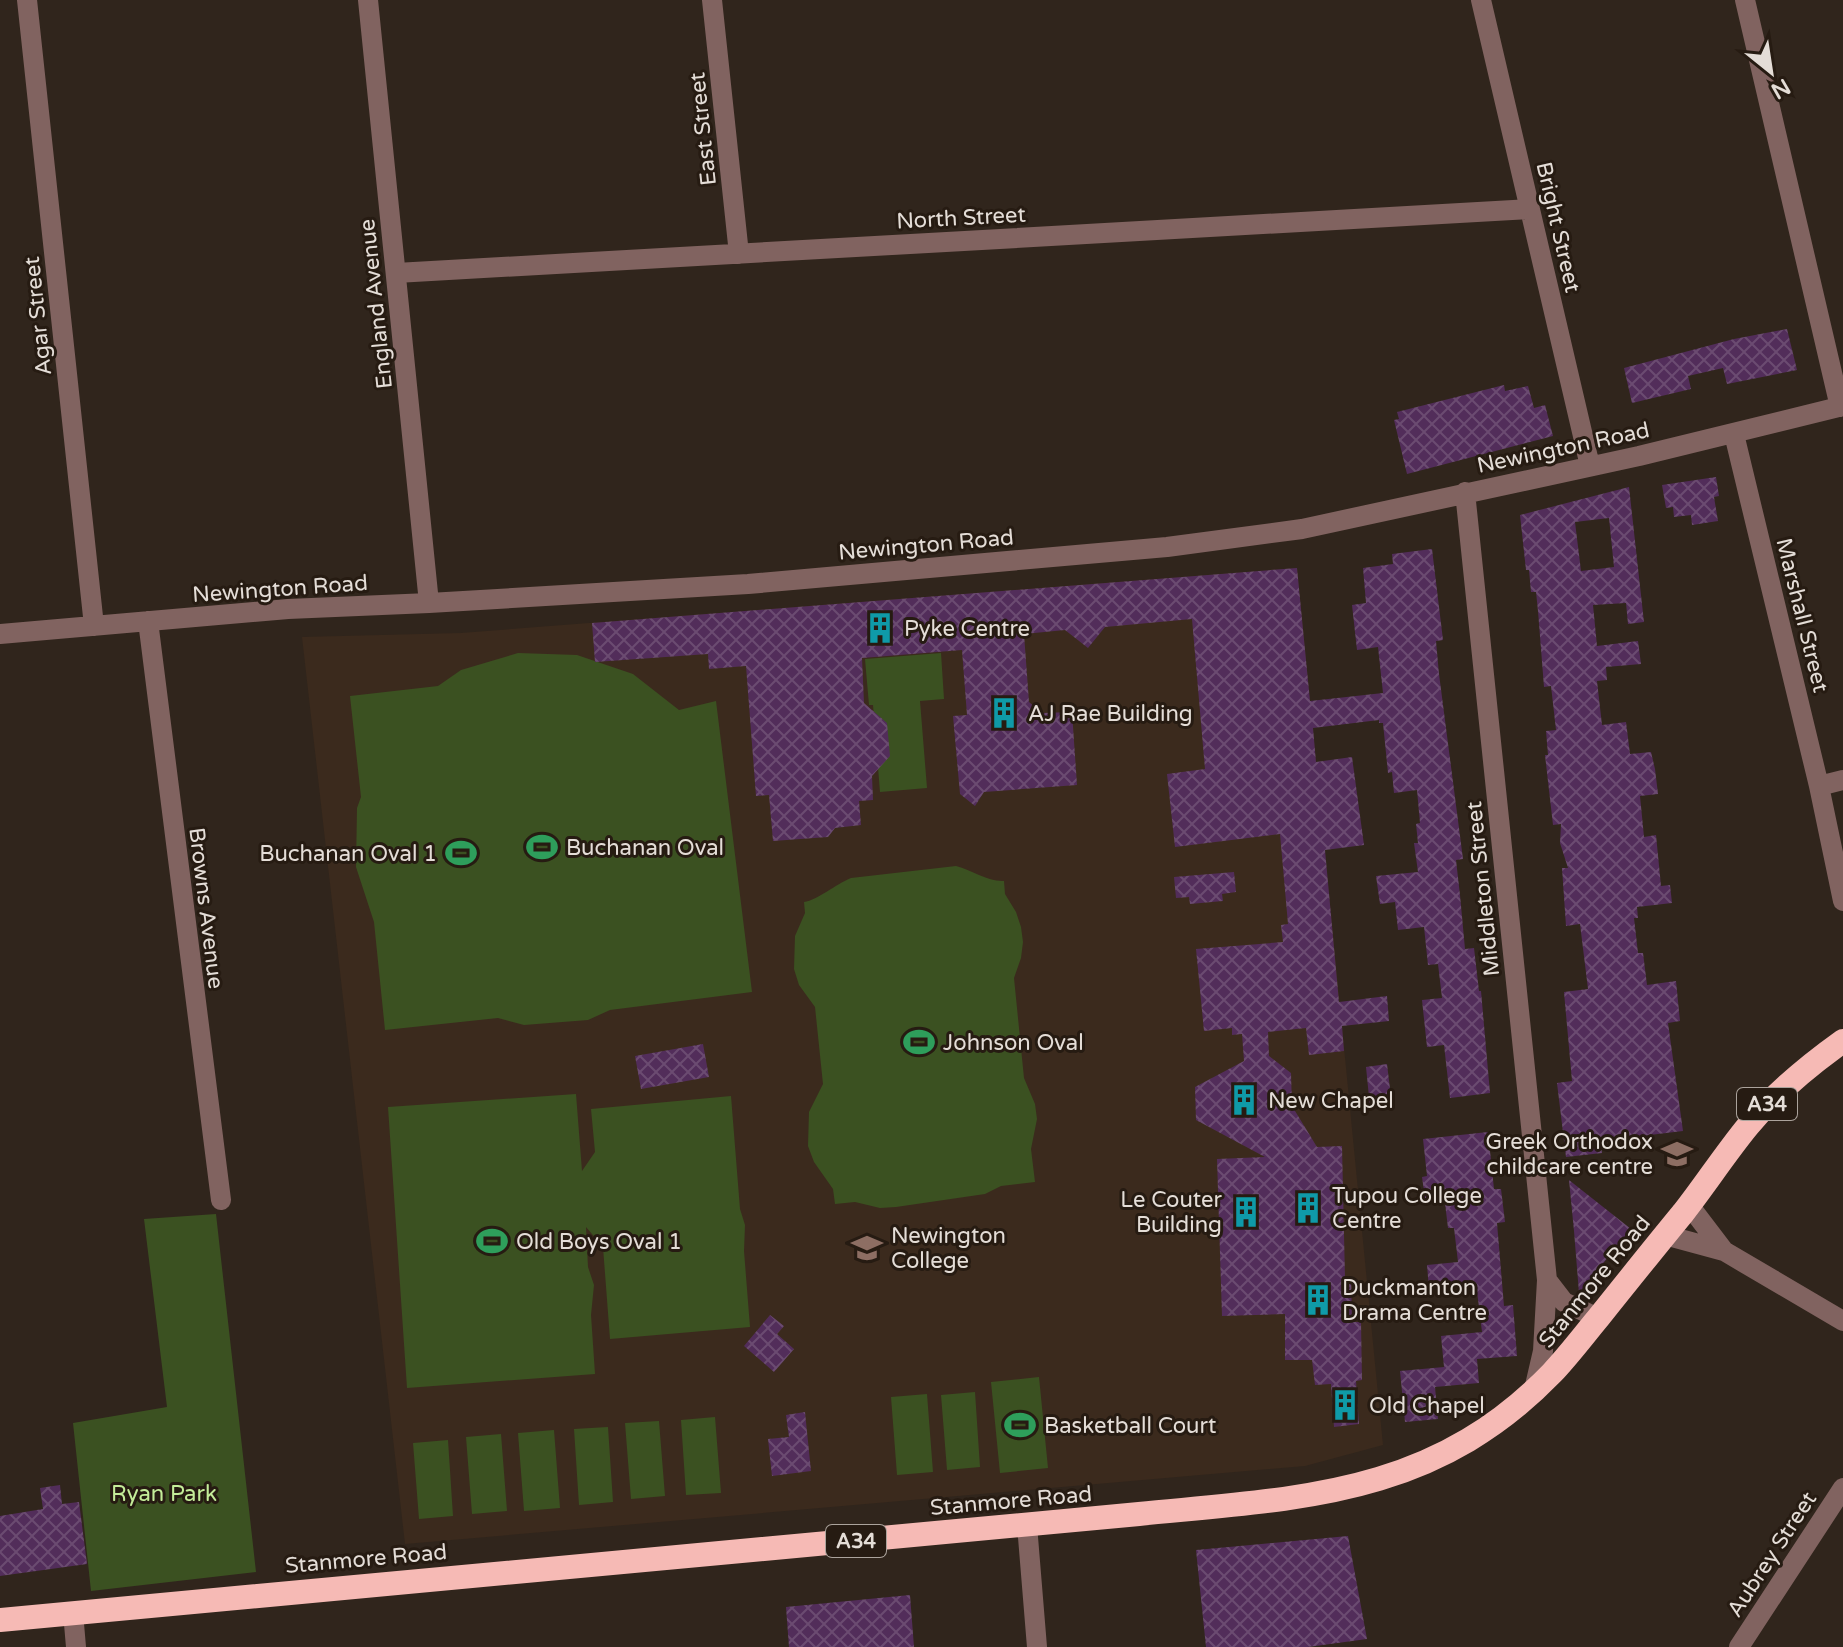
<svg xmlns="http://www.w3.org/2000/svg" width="1843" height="1647" font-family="'Varela Round',sans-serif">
<defs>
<pattern id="building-cross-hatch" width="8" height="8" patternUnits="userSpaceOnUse" patternTransform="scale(2)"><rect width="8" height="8" fill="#522d5a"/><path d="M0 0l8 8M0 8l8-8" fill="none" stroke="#6b4b71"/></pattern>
</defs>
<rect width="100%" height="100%" fill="#30251c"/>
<path fill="#3b2a1d" d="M1297 568 1383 1445 1305 1466 405 1544 302 637 461 633Z"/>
<path fill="#3b5121" d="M518 653 577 655 633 674 679 710 716 701 752 992 610 1010 588 1020 524 1025 498 1018 385 1030 374 922 356 867 357 808 361 797 350 696 438 686 461 670Z
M941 653 944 699 920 701 927 788 880 792 873 705H869L865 659Z
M956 866C972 870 988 882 1004 881L1005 894 1016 912 1021 927 1023 942 1021 958 1014 978 1024 1078 1035 1104 1037 1119 1031 1149 1035 1182 1001 1186 985 1194 896 1207 880 1208 855 1202 835 1204 833 1189 814 1162 808 1146 809 1112 823 1084 815 1007 799 985 794 969 795 936 805 913 804 902C818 900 836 884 851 878Z
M576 1094 582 1171 595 1152 591 1109 731 1096 740 1209 745 1225 744 1251 750 1327 610 1339 603 1247 586 1227 588 1267 594 1285 591 1315 595 1374 407 1388 388 1107Z
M216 1214 256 1572 91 1591 73 1423 167 1407 144 1219Z
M1039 1377 1048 1468 1000 1473 991 1382Z
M975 1392 980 1467 947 1470 941 1395Z
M927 1394 933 1472 897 1475 891 1397Z
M715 1417 721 1493 686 1495 681 1420Z
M659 1421 665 1496 631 1499 625 1423Z
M608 1427 613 1502 579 1505 574 1429Z
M554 1430 560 1508 524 1511 518 1433Z
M501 1434 507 1511 472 1514 466 1437Z
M448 1440 453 1516 419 1519 413 1443Z"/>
<path fill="url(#building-cross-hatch)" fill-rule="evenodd" d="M1787 329 1797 370 1727 384 1723 368 1688 376 1691 389 1632 403 1624 368 1734 339Z
M1504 385 1505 391 1528 386 1534 408 1545 405 1553 436 1407 474 1394 420 1399 419 1397 412Z
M1716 477 1719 496 1714 497 1718 521 1692 525 1691 515 1674 517 1673 507 1666 508 1662 485Z
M1629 487 1644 622 1628 624 1626 603 1593 605 1597 646 1638 641 1641 664 1606 667 1607 680 1597 681 1602 725 1626 722 1630 754 1651 752 1655 769 1658 794 1640 796 1644 837 1656 835 1661 886 1670 885 1672 903 1637 907 1638 918H1634L1638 953H1643L1647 985 1676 981 1680 1021 1668 1023 1683 1131 1600 1141 1602 1153 1566 1157 1557 1083 1572 1081 1564 992 1588 989 1580 924 1566 926 1562 868H1568L1560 843 1561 824 1553 825 1545 755H1548L1546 731 1556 730 1551 686 1544 687 1538 611 1536 592H1531L1529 570H1526L1520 515ZM1609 518 1614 567 1581 571 1575 522Z
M1432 549 1443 640 1436 641 1439 674 1463 859 1456 860 1460 895 1465 949 1474 948 1479 991H1481L1490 1093 1450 1098 1444 1045 1427 1047 1422 1000 1442 998 1438 964 1428 965 1424 927 1398 930 1395 902 1380 904 1376 876 1418 872 1414 843H1418L1416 824 1420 823 1417 790 1394 793 1392 772 1388 773 1383 723H1379V720L1313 728 1316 762 1352 757 1364 845 1325 850 1339 1002 1387 996 1389 1021 1342 1026 1344 1051 1309 1055 1306 1028 1268 1032 1269 1056 1291 1073 1292 1106 1317 1147 1342 1146 1345 1278H1351L1352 1322H1361L1362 1380 1356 1381 1359 1424 1334 1427 1331 1384 1315 1385 1312 1360H1285V1314L1222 1316 1217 1159 1265 1157 1196 1120 1195 1087 1244 1061 1242 1034 1232 1035V1028L1204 1031 1196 949 1283 942 1281 925 1288 924 1280 834 1175 847 1167 774 1205 769 1192 619 1105 627 1088 648 1065 630 1024 634 1029 702 1042 713 1072 712 1077 785 984 792 975 806 960 794 953 716 967 715 962 650 862 658 864 703 887 723 890 756 872 776 873 800 859 801 861 825 835 828 828 837 773 841 769 795 756 796 746 666 709 669 708 654 595 662 592 623 1297 568 1310 701 1383 693 1378 647 1357 650 1352 605 1366 603 1363 568 1393 564 1392 554Z
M1234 872 1236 892 1222 894 1223 901 1190 904 1189 897 1176 898 1174 877Z
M703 1044 709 1077 641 1089 635 1056Z
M1387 1064 1392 1105 1370 1107 1366 1067Z
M1488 1132 1494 1189H1501L1505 1222 1497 1223 1504 1306 1513 1305 1517 1356 1477 1359 1479 1383 1435 1387 1438 1419 1405 1422 1400 1371 1444 1367 1441 1336 1482 1332 1476 1283 1429 1289 1427 1265 1458 1262 1454 1228H1448L1444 1195 1425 1198 1422 1177 1427 1176 1423 1139Z
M1569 1180 1631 1229 1579 1293 1574 1231Z
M770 1315 784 1326 777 1334 794 1349 774 1372 744 1346Z
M805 1412 811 1471 772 1476 768 1439 789 1437 786 1415Z
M60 1485 62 1504 79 1502 87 1564 0 1576V1516L43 1509 40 1488Z
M1348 1536 1367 1639 1308 1647H1206L1196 1550Z
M910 1595 914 1647H789L786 1607Z"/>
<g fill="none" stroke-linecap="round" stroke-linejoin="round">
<path stroke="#816360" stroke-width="20" d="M27 0 94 626
M368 0 429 603
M712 0 739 254
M1481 0 1590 466
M1745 0 1840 407
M396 273 1530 209
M1734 434 1819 786 1843 901
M1465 492 1547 1280 1543 1351 1534 1390
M148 621 221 1200
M0 634 288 609 429 603 748 584 1167 547 1302 529 1639 456 1843 406
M1819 786 1843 780
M1689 1205 1724 1251
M1665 1235 1724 1251 1843 1321
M1547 1280 1564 1302 1598 1318
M1027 1525 1037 1647
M73 1612 76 1647
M1739 1647 1843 1488"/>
<path stroke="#f6bab5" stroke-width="24" d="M0 1620 1139 1514C1299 1498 1432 1497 1552 1373 1569 1355 1584 1335 1599 1317 1627 1282 1655 1247 1683 1213 1705 1185 1725 1154 1748 1126 1776 1092 1808 1066 1843 1041"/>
</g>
<defs>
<symbol id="building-bare" viewBox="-9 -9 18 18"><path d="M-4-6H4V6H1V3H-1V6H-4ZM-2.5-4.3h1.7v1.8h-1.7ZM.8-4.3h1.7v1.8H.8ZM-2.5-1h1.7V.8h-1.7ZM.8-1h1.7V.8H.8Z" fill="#0f9aa8" stroke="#261b12" stroke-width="2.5" paint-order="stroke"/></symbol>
<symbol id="stadium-bare" viewBox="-9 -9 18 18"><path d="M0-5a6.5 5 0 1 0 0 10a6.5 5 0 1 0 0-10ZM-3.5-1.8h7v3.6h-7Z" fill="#2e9e5b" stroke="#261b12" stroke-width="2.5" paint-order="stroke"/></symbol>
<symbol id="school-bare" viewBox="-9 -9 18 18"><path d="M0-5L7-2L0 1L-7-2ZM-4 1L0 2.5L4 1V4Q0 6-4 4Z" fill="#8d6e63" stroke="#261b12" stroke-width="2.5" paint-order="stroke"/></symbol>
</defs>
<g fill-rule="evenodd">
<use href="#building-bare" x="858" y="606" width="44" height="44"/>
<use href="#building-bare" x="982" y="691" width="44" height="44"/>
<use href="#stadium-bare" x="520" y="825" width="44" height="44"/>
<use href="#stadium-bare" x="439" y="831" width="44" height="44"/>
<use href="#stadium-bare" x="897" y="1020" width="44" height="44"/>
<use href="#building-bare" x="1222" y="1078" width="44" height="44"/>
<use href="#school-bare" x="1655" y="1132" width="44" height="44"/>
<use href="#building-bare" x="1286" y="1186" width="44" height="44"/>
<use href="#building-bare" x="1224" y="1190" width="44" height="44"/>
<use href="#stadium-bare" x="470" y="1219" width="44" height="44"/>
<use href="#school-bare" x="845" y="1226" width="44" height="44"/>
<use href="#building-bare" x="1296" y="1278" width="44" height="44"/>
<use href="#building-bare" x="1323" y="1383" width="44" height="44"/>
<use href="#stadium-bare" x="998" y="1403" width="44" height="44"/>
</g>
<g text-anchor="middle" stroke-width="6" stroke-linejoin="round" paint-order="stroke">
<g fill="#261b12" stroke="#aba39c" stroke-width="2">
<rect x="1737" y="1088" width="60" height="32" rx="6"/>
<rect x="826" y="1525" width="60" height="32" rx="6"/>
</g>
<g font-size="20" font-weight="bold" fill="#e4ddd7">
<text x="1767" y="1111">A34</text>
<text x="856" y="1548">A34</text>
</g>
<g font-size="22" fill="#e4ddd7" stroke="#261b12">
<text transform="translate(702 129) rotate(-96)" y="8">East Street</text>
<text transform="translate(961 217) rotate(-3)" y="8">North Street</text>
<text transform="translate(1559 227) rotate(77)" y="8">Bright Street</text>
<text transform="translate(375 304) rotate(-96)" y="8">England Avenue</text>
<text transform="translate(37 316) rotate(-96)" y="8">Agar Street</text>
<text transform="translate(1563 447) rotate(-12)" y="8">Newington Road</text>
<text transform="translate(926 544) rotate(-5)" y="8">Newington Road</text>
<text transform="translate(280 588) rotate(-4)" y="8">Newington Road</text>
<text transform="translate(1803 615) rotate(76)" y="8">Marshall Street</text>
<text transform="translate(1482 889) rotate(-96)" y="8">Middleton Street</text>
<text transform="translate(207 908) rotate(83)" y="8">Browns Avenue</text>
<text transform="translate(1594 1281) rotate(-51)" y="8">Stanmore Road</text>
<text transform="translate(1011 1500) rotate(-5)" y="8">Stanmore Road</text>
<text transform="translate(1771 1554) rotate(-57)" y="8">Aubrey Street</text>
<text transform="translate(366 1558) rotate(-5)" y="8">Stanmore Road</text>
</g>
<g font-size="22" fill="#e4ddd7" stroke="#261b12" text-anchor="start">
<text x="904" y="636">Pyke Centre</text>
<text x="1028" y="721">AJ Rae Building</text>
<text x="566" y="855">Buchanan Oval</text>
<text x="437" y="861" text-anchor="end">Buchanan Oval 1</text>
<text x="943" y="1050">Johnson Oval</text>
<text x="1268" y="1108">New Chapel</text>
<text x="1653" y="1149" text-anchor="end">Greek Orthodox<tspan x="1653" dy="25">childcare centre</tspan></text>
<text x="1332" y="1203">Tupou College<tspan x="1332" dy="25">Centre</tspan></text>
<text x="1222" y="1207" text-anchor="end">Le Couter<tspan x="1222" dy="25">Building</tspan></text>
<text x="891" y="1243">Newington<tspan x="891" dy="25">College</tspan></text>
<text x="516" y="1249">Old Boys Oval 1</text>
<text x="1342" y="1295">Duckmanton<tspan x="1342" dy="25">Drama Centre</tspan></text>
<text x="1369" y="1413">Old Chapel</text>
<text x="1044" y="1433">Basketball Court</text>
</g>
<g font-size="22" fill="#c4ed99" stroke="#261b12">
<text x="164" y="1501">Ryan Park</text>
</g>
</g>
<g transform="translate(1771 72) rotate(150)" stroke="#261b12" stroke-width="6" paint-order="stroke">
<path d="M0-6L14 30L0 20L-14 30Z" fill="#e4ddd7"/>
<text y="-12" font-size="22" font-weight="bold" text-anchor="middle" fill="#e4ddd7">N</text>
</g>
</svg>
